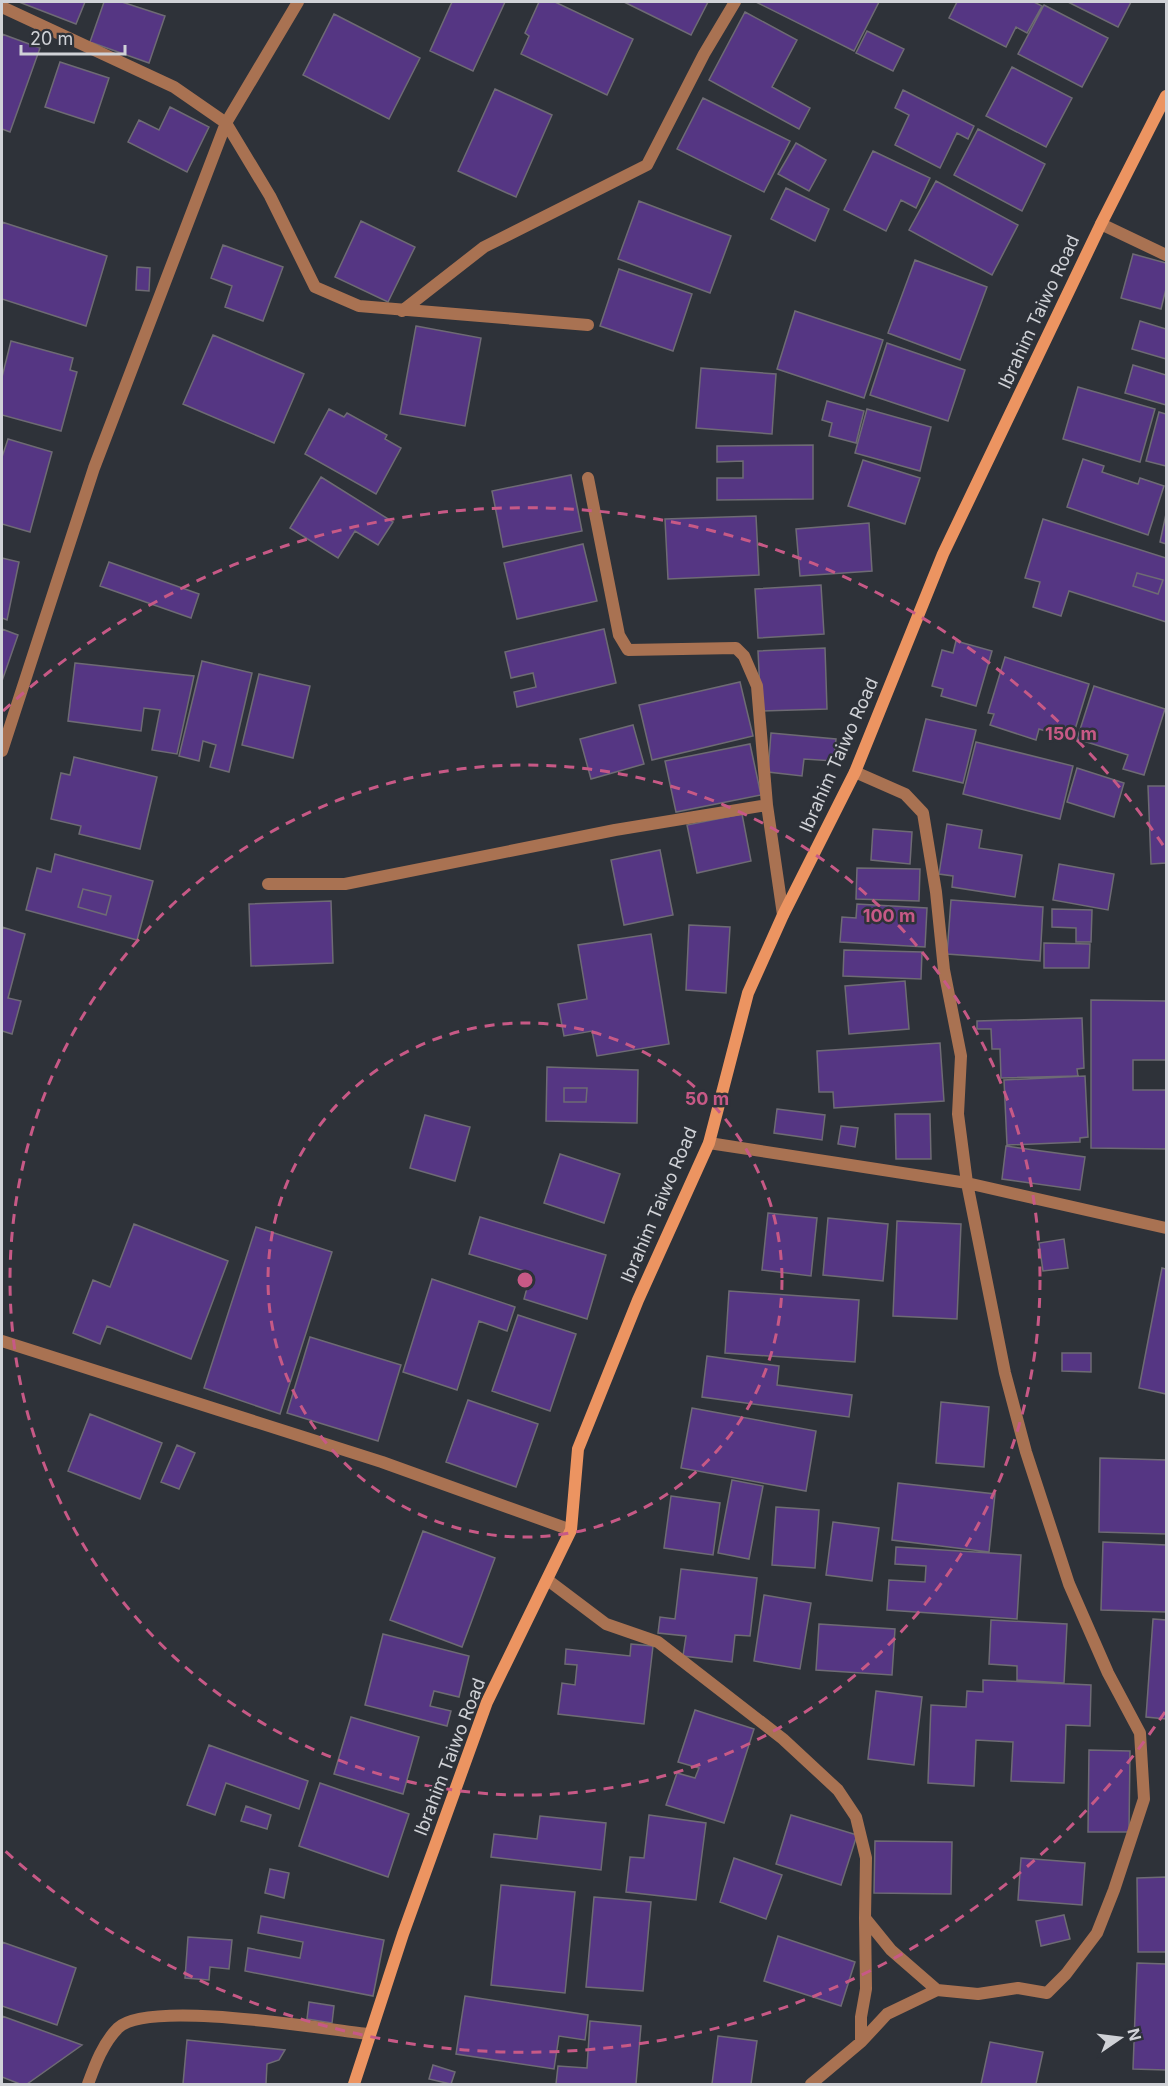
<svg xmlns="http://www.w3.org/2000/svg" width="1168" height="2086" font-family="Inter,sans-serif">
<rect width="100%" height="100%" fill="#2e3239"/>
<path fill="#553683" stroke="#6e6b74" stroke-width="1.5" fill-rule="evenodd" d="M19 2H85L76 24Z
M104 2H122L165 16 149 63 90 42Z
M452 2H505L473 71 430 51Z
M539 2H555L633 39 607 95 521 54 529 36 525 33Z
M624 2H708L691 35Z
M756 2H879L854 51Z
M957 2H1034L1042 6 1027 33 1016 27 1006 47 949 18Z
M1068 2H1131L1118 27Z
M1044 5 1108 38 1082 87 1018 54Z
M745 12 797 40 772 87 810 108 799 129 709 80Z
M334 14 420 58 389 119 303 75Z
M867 31 904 49 893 71 856 53Z
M2 34 40 48 10 132 2 129Z
M60 62 109 78 94 123 45 107Z
M1012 67 1072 98 1046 147 986 116Z
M495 89 552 115 516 197 458 171Z
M903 90 974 126 968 139 957 133 940 168 895 145 909 115 895 108Z
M703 98 790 141 764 192 677 149Z
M170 107 209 127 187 172 128 142 139 120 159 130Z
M978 129 1045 164 1022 211 954 175Z
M796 143 826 160 809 191 778 174Z
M873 151 930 178 916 208 901 200 886 231 844 210Z
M936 181 1018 225 992 275 909 230Z
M786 188 829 209 815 241 771 219Z
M639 201 731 236 710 293 618 259Z
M361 221 415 247 388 302 335 277Z
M2 222 107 256 86 326 2 299Z
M223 245 283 267 263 321 225 307 232 286 211 278Z
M1133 254 1166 263V289L1161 309 1121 298Z
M915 260 987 287 960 360 888 333Z
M137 267 150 268 149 291 136 290Z
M619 269 692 294 673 351 600 326Z
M795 311 883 340 864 398 777 369Z
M1140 321 1166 329V359L1132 349Z
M416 326 481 338 465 426 400 414Z
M213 335 304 374 274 443 183 404Z
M11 341 73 358 70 370 77 372 61 431 2 415V377Z
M887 343 965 370 948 421 870 395Z
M1133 365 1166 375V405L1125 393Z
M701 368 776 374 772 434 696 428Z
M1078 387 1155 409 1140 462 1063 439Z
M827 401 864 411 856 443 829 436 832 423 822 420Z
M329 409 344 417 347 413 387 435 385 439 401 448 376 494 305 454Z
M867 409 931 427 920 471 855 453Z
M1159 412 1166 414V466L1146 461Z
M8 439 52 452 30 532 2 524V457Z
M813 445V499L717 500V478H743V461L717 462V446Z
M1083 459 1104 466 1102 472 1138 484 1140 478 1164 486 1148 535 1067 507Z
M863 460 920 478 905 524 848 506Z
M571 475 582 531 503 547 492 491Z
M321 477 393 522 378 545 355 531 338 558 290 528Z
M1166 514V544L1160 542Z
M756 516 759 575 668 579 665 519Z
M1043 519 1166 558V622L1069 591 1061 616 1033 607 1040 582 1025 578ZM1137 573 1163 580 1158 594 1133 586Z
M869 523 872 571 800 576 796 529Z
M583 544 597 601 517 619 504 563Z
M2 558 19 562 7 620 2 618Z
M109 562 199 594 191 618 100 586Z
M1137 573 1163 580 1158 594 1133 586Z
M821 585 824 634 758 638 755 589Z
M2 629 18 635 2 681Z
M604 629 616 683 517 707 514 692 536 687 533 673 511 678 505 652Z
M956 641 992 651 976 706 941 696 943 689 932 686 942 650 953 653Z
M825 648 827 709 761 711 758 651Z
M1005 657 1089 684 1072 739 1039 729 1036 740 990 725 994 714 988 713Z
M202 661 252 673 229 772 210 767 216 745 203 741 199 761 179 756Z
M75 663 194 676 177 754 152 750 160 710 144 708 141 731 68 721Z
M259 674 310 686 293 758 242 745Z
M740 682 753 736 652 760 639 705Z
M1094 686 1165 709 1144 775 1123 769 1128 755 1077 739Z
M926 719 976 730 963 783 913 771Z
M633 725 644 764 591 779 580 739Z
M771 733 836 739 834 761 804 759 802 776 768 772Z
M976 742 1073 766 1060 819 963 794Z
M750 744 761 795 676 812 665 761Z
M74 757 157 777 140 849 79 834 81 826 51 819 61 773 70 775Z
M1077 768 1124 783 1114 817 1067 802Z
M1148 786H1166V863L1151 864Z
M742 814 751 861 697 873 687 825Z
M947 824 982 830 979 848 1022 855 1015 897 952 887 953 876 939 874Z
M873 829 912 832 910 864 871 860Z
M660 850 673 915 624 925 611 860Z
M55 854 153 881 137 940 26 910 37 868 51 872ZM83 889 111 896 106 915 78 907Z
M1059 864 1114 874 1108 910 1053 900Z
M857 868 920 869 919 901 856 899Z
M83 889 111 896 106 915 78 907Z
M951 900 1043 907 1040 961 947 954Z
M331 901 333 963 251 966 249 904Z
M857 904 927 908 925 947 840 942 842 917 856 918Z
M1052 909 1092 910 1091 942H1076V928L1052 927Z
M689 925 730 927 726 993 686 990Z
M2 927 25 934 8 998 21 1001 12 1034 2 1031Z
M651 934 669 1044 597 1056 592 1031 564 1036 558 1004 587 999 578 945Z
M1044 943 1090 944 1089 968H1044Z
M844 950 922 952 921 979 843 976Z
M905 981 909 1029 849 1034 845 986Z
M1091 1000 1166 1001V1060H1133V1090H1166V1149L1091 1148Z
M1082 1018 1084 1068 1077 1069 1078 1076 1001 1078 1000 1049H992L991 1029H977V1021Z
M940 1043 944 1101 834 1108 833 1092H819L817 1051Z
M547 1067 638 1070 637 1123 546 1121ZM564 1088H587L586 1102H564Z
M1085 1076 1088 1137 1080 1138V1142L1007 1145 1004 1080Z
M564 1088H587L586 1102H564Z
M777 1109 825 1115 822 1140 774 1133Z
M895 1114H930L931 1159H896Z
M425 1115 470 1127 455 1181 410 1168Z
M841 1126 858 1128 855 1147 838 1144Z
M1006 1146 1085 1157 1080 1190 1002 1179Z
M560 1154 620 1174 604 1223 544 1203Z
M768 1213 817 1218 811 1276 762 1270Z
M480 1217 606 1255 587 1319 524 1299 531 1273 469 1254Z
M828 1218 888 1224 883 1281 823 1275Z
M897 1221 961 1224 957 1319 893 1316Z
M134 1224 228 1261 191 1359 107 1326 100 1344 73 1333 93 1280 110 1287Z
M256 1227 332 1252 280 1414 204 1388Z
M1064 1239 1068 1268 1043 1271 1039 1243Z
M1162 1268 1166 1269V1394L1139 1388Z
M432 1279 515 1307 507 1331 479 1321 457 1390 403 1372Z
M729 1291 859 1300 855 1362 725 1353Z
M518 1315 576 1334 550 1411 492 1391Z
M310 1337 401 1365 378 1441 287 1413Z
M1062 1353H1091V1372L1062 1371Z
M707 1356 779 1366 777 1385 852 1395 849 1417 702 1397Z
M468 1400 538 1424 516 1487 446 1462Z
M941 1402 989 1407 984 1467 936 1463Z
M692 1408 816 1431 806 1491 681 1468Z
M90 1414 162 1443 140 1499 68 1471Z
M177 1445 195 1453 179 1489 161 1482Z
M1100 1458 1166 1460V1534L1099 1532Z
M732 1480 763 1486 749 1559 718 1553Z
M898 1483 995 1494 989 1552 892 1540Z
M671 1496 720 1503 713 1555 664 1548Z
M776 1507 819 1510 815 1568 772 1565Z
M833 1522 879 1528 872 1581 826 1575Z
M423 1531 495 1558 462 1647 390 1620Z
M1103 1542 1166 1545V1612L1101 1610Z
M896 1547 1021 1555 1017 1619 887 1610 889 1580 925 1582 926 1566 895 1564Z
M681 1569 757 1578 750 1636 735 1635 732 1662 683 1656 686 1636 658 1633 660 1617 675 1619Z
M764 1595 811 1603 800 1669 754 1661Z
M1153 1619 1166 1620V1719L1146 1717Z
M991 1620 1067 1624 1064 1683 1017 1680V1666L989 1664Z
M819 1624 895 1629 892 1675 816 1670Z
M383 1634 469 1656 459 1697 434 1691 430 1706 451 1711 447 1726 365 1705Z
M631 1644 653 1646 644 1724 558 1714 562 1683 575 1685 577 1665 565 1664 566 1649 630 1656Z
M983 1680 1091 1685 1090 1726 1066 1725 1064 1783 1011 1781 1013 1742 976 1740 974 1786 928 1783 931 1705 966 1707 967 1691 983 1692Z
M876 1691 922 1697 914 1765 868 1759Z
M695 1710 754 1729 724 1823 666 1805 677 1773 695 1778 699 1768 678 1762Z
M351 1717 419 1737 403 1794 334 1774Z
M209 1745 308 1781 299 1809 226 1783 215 1815 187 1805Z
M1089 1750 1130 1751 1129 1832H1088Z
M320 1783 409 1814 388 1877 299 1846Z
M246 1806 271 1815 267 1829 241 1821Z
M649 1815 706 1823 696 1900 626 1892 630 1857 644 1858Z
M791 1815 857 1835 841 1885 776 1864Z
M540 1816 606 1823 601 1870 491 1857 494 1834 537 1839Z
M875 1841 952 1842 951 1894 874 1893Z
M734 1858 782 1875 766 1919 720 1902Z
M1021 1858 1085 1863 1082 1905 1018 1900Z
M270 1869 289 1873 284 1898 265 1893Z
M1166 1877V1952H1138L1137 1878Z
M501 1885 575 1892 565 1993 491 1985Z
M594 1897 651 1902 643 1991 586 1987Z
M1064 1915 1070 1939 1041 1946 1036 1921Z
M261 1916 384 1940 373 1996 245 1971 248 1948 300 1958 303 1942 258 1933Z
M778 1936 855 1962 841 2006 764 1981Z
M188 1937 232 1940 229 1969 210 1967 209 1980 185 1978Z
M2 1942 76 1968 57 2025 2 2006Z
M1137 1963 1166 1964V2070L1133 2069Z
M465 1996 588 2015 585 2040 559 2036 554 2069 456 2054Z
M309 2002 334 2006 332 2023 307 2019Z
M2 2016 82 2045 27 2084H20L2 2077Z
M590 2021 641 2026 636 2084H556L558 2066 587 2068Z
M718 2036 757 2041 751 2084H712Z
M187 2040 285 2050 279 2060 267 2064 266 2084H183Z
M990 2042 1043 2052 1036 2084H981Z
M433 2065 455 2072 451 2084 429 2079Z"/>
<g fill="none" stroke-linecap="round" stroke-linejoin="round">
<path stroke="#a97252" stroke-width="12" d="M2 7 174 87 226 123 270 196 315 287 359 306 588 325
M1101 224 1166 255
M402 311 484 247 647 165 704 54 735 2
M588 478 619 635 628 650 736 648 744 656 757 686 767 805 783 915
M2 751 94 468 226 123 298 2
M268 884H345L615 830 767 805
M709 1143 967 1183 1166 1228
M2 1341 382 1462 571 1530
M549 1581 606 1624 658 1642 783 1739 838 1790 856 1817 866 1858 865 1918 891 1950 937 1990
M861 2042V2017L866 1989 865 1918
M88 2084C95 2065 103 2043 118 2028 148 1999 323 2029 368 2034
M811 2084 861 2042 887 2014 937 1990 978 1994 1018 1988 1047 1993 1066 1974 1097 1933 1114 1890 1144 1799 1140 1733 1108 1673 1069 1584 1026 1452 1005 1373 967 1183 958 1114 961 1056 944 970 936 892 923 813 905 794 855 772"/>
<path stroke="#ec9461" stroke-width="12" d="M354 2084 403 1934 487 1702 571 1530 578 1449 638 1300 709 1143 748 993 783 915 855 772 943 554 1101 224 1166 96"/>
</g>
<g fill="none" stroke="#c75986" stroke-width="3" stroke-dasharray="10 8">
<circle cx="525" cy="1280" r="257"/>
<circle cx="525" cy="1280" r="515"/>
<path d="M1165 1712A772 772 0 0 1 3 1849M3 711A772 772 0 0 1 1165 848"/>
</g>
<g text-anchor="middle" stroke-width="5" stroke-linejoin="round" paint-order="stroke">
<g font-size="18" fill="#d0d2d7" stroke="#2e3239">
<text transform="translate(1039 312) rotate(-65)" y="6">Ibrahim Taiwo Road</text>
<text transform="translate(839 755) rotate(-66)" y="6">Ibrahim Taiwo Road</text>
<text transform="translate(659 1205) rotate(-67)" y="6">Ibrahim Taiwo Road</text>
<text transform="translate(450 1757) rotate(-69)" y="6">Ibrahim Taiwo Road</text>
</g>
</g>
<circle cx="525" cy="1280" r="9" fill="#c75986" stroke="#2e3239" stroke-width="3"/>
<g font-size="18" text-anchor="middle" font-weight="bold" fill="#c75986" stroke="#2e3239" stroke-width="5" stroke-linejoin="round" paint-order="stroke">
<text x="1071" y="740">150 m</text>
<text x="889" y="922">100 m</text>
<text x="707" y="1105">50 m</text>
</g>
<rect width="1168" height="2086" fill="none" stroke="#d0d2d7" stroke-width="6"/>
<g transform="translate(1120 2038) rotate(76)" stroke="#2e3239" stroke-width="4.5" paint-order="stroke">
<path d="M0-4.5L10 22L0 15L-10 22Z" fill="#d0d2d7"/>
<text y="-9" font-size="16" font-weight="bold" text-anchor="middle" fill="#d0d2d7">N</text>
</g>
<path d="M21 45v9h104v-9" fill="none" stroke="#d0d2d7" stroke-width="3"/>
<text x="30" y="45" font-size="18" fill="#d0d2d7" stroke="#2e3239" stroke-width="4.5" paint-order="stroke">20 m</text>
</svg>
